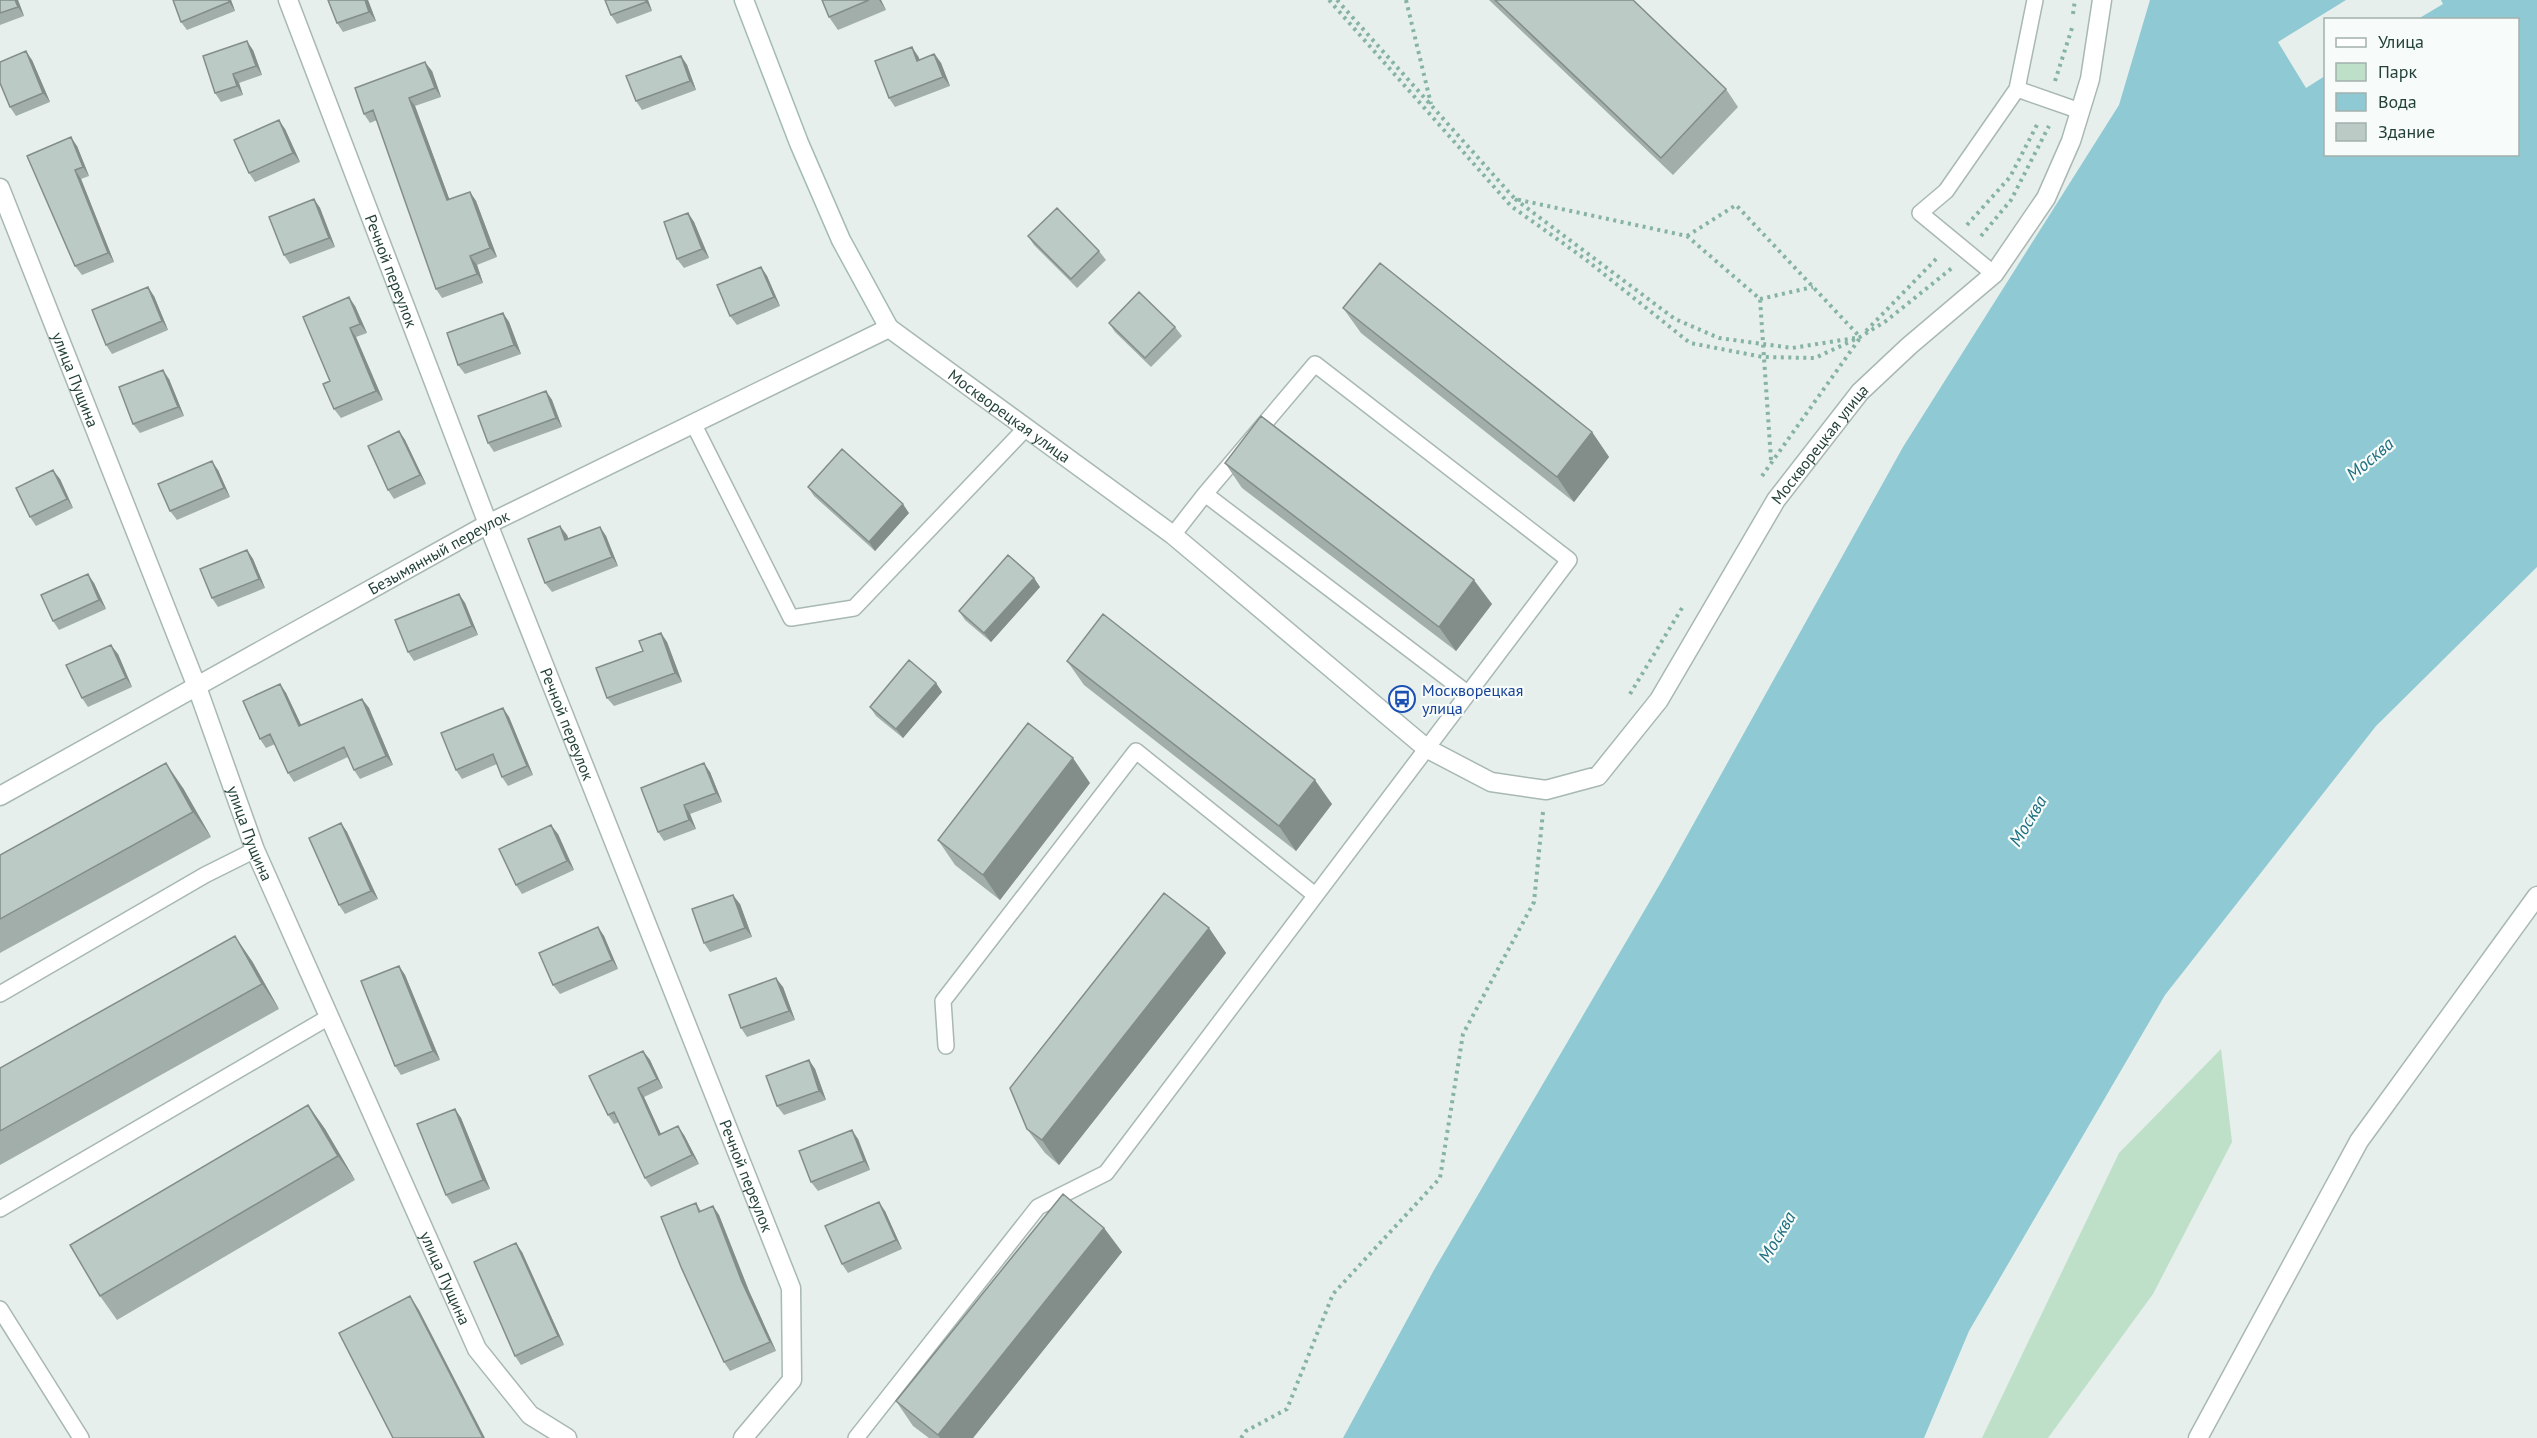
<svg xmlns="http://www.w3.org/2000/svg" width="2537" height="1438" font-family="'PT Sans',sans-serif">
<rect width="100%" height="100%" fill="#e6efeb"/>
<path fill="#bfe0c8" d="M2221 1049 2232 1142 2153 1294 2048 1438H1982L2119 1153Z"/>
<path fill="#8ec9d4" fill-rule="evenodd" d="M2150 0H2537V567L2376 726 2165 995 1969 1331 1924 1438H1343L1434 1270 1664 877 1903 447 2119 105ZM2326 20H2518V154H2326Z"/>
<path fill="#e6efeb" d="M2346 0H2441L2443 4 2418 19 2326 20 2325 76 2306 88 2278 42Z"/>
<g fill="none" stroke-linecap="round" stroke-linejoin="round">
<defs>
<path id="lane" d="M2017 89 2035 0
M1994 274 1920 213 1946 191 2017 89 2080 111
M693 423 791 618 854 608 1026 428
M1205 494 1467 693
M0 994 205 875 255 850
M946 1046 943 1001 1136 751 1315 895
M0 1209 329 1017
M0 1309 81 1438
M856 1438 1038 1207 1106 1173 1569 560 1315 364 1205 494 1173 535"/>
<g id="street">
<path id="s1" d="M288 0 488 524 791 1288 792 1380 743 1438"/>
<path id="s2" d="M0 188 197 687 255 850 477 1349 530 1415 567 1438"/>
<path id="s3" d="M0 796 488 524 889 328 1173 535 1426 748 1491 782 1546 790 1598 776 1659 700 1776 500 1860 392 1909 346 1994 274 2046 198 2071 141 2090 79 2102 0"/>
<path d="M2198 1438 2359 1141 2537 896"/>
</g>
<path id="secondary" d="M744 0 799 143 841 240 889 328"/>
</defs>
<use href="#lane" stroke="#a8b8b2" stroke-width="18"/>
<use href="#street" stroke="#a8b8b2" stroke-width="21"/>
<use href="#secondary" stroke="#a4bbb3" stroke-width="21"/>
<path stroke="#86b3a5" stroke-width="4" stroke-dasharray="3 4.5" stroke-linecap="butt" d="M1329 0 1511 206 1585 259 1690 343 1763 357 1815 358 1860 337 1886 321 1952 268
M1337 0 1515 199 1687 236 1760 299 1771 460
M1406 0 1431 104
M2073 14 2075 0
M2055 81 2072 28
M1515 199 1675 319 1719 338 1792 348 1855 338
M1967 225 2010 177 2039 121
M1687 236 1736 205 1860 337
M1981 236 2011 200 2049 126
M1760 299 1813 287
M1866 331 1938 257
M1762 476 1860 338
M1630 694 1682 608
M1241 1438 1246 1431 1287 1409 1333 1294 1440 1178 1463 1034 1534 902 1543 812"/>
<use href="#lane" stroke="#fff" stroke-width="15"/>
<use href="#street" stroke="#fff" stroke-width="18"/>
<use href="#secondary" stroke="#fff" stroke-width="18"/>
</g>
<path fill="#a1aea9" d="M0 0H18L24 16 0 25Z
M173 0H231L235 11 187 30 181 22Z
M368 0 376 21 343 32 337 23Z
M605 0H648L652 11 617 24 611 15Z
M822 0H881L886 10 838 30 829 17Z
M1489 0H1633L1726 89 1738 107 1673 175Z
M253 50 262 75 239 83 243 95 221 102 215 93Z
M935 54 941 63 950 86 895 107 889 98 918 56 920 60Z
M681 56 687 65 696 90 642 110 636 101Z
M32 60 50 102 16 116 10 107Z
M432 71 441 97 415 106 449 199 470 192 476 201 497 257 477 265 483 283 442 298 436 289 377 120 370 123 364 114Z
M285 129 300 162 255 182 249 173Z
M77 146 89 176 81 179 114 262 82 275 75 266 27 156Z
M314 199 320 208 335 247 290 264 284 255Z
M688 213 694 222 709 258 684 268 677 259Z
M1028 236 1099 251 1106 260 1077 288 1034 245Z
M761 267 767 276 780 306 737 325 730 316Z
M154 296 168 330 112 354 106 345Z
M355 306 367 333 356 337 383 400 341 418 334 409Z
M1343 308 1592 432 1609 457 1574 502 1361 333Z
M503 313 509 322 521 354 465 374 458 365Z
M1109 323 1175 327 1182 336 1151 367 1115 332Z
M169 379 184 416 140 433 133 424Z
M546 391 552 400 562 427 494 452 488 443Z
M399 431 405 440 426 484 394 499 388 490Z
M1225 463 1492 604 1456 651 1242 488Z
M218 470 230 497 177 520 170 511Z
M60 479 73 508 36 526 30 517Z
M808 487 909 513 875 551 814 496Z
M600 527 606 536 618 566 552 592 545 583 567 535 568 539Z
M247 550 253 559 265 588 218 607 212 598Z
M1034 578 1040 587 991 642 965 620 959 611Z
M94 583 106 609 59 630 53 621Z
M459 594 465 603 478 635 414 661 408 652Z
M661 633 667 642 682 682 614 706 607 698 643 651Z
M118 654 132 687 88 707 82 698Z
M1067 661 1332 804 1296 851 1084 685Z
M936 683 942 692 903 738 876 716 870 707Z
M280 684 286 693 301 725 362 699 369 708 393 765 360 779 354 770 348 757 294 782 288 773 275 744 266 748 260 739Z
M503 708 509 717 533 775 508 786 502 777 497 764 462 779 456 770Z
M710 772 722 802 690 814 696 829 664 841 658 832Z
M1090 783 1000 900 955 865 938 840Z
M183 788 211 837 0 953V855Z
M341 823 347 832 378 899 345 914 339 905Z
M558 834 574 870 522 894 516 885Z
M740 904 752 937 710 952 704 943Z
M598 927 604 936 618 969 560 994 553 985Z
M1209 928 1226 953 1059 1165 1045 1153 1027 1129Z
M252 961 279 1009 0 1165V1068Z
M399 966 405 975 440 1060 401 1075 395 1066Z
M783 987 795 1020 747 1037 741 1028Z
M643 1051 650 1060 663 1088 644 1097 661 1134 684 1135 699 1164 651 1187 645 1178 619 1122 614 1124 608 1115Z
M809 1060 815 1069 826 1100 784 1115 777 1106Z
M308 1105 325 1129 355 1180 117 1320 100 1296Z
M455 1109 461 1118 490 1189 452 1204 446 1195Z
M858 1139 870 1170 818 1191 811 1182Z
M696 1203 701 1211 713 1206 719 1215 749 1291 776 1351 730 1371 724 1362Z
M885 1211 902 1249 848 1273 842 1264Z
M1104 1228 1122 1252 973 1438H929L913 1426 896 1401Z
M522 1252 564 1345 521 1365 515 1356Z"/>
<path fill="#838d89" d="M15 0H18L24 16 18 7Z
M228 0H231L235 11 229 2Z
M365 0H368L376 21 369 12Z
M645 0H648L652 11 646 2Z
M879 0H881L886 10Z
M247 41 253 50 262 75 256 66Z
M912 47 918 56 923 70 917 61Z
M26 51 32 60 50 102 43 93Z
M934 54 941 63 950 86 943 77Z
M681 56 687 65 696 90 690 81Z
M425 62 432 71 441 97 435 88Z
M233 74 239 83 243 95 237 86Z
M409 98 415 106 453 209 447 200Z
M279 120 285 129 300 162 293 153Z
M71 137 77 146 89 176 83 167Z
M75 170 81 179 114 262 108 253Z
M470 192 476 201 497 257 490 248Z
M314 199 320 208 335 247 329 238Z
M688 213 694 222 709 258 702 249Z
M470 256 477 265 483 283 477 274Z
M761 267 767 276 780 306 774 297Z
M148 287 154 296 168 330 162 321Z
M349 297 355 306 367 333 360 324Z
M503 313 509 322 521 354 514 345Z
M350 328 356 337 383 400 376 391Z
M163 370 169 379 184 416 178 407Z
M546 391 552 400 562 427 556 418Z
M399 431 405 440 426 484 420 475Z
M1592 432 1609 457 1574 502 1557 477Z
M212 461 218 470 230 497 224 488Z
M53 470 60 479 73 508 67 499Z
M903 504 909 513 875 551 869 542Z
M560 526 567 535 572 549 565 540Z
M600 527 606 536 618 566 612 557Z
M247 550 253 559 265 588 259 579Z
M88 574 94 583 106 609 99 600Z
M1034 578 1040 587 991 642 984 633Z
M1474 580 1492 604 1456 651 1439 627Z
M459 594 465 603 478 635 472 626Z
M661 633 667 642 682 682 675 673Z
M111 645 118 654 132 687 126 678Z
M936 683 942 692 903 738 896 729Z
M280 684 286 693 306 735 299 726Z
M362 699 369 708 393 765 386 756Z
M503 708 509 717 533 775 527 766Z
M1073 758 1090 783 1000 900 983 875Z
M166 763 183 788 211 837 193 812Z
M704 763 710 772 722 802 716 793Z
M1315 780 1332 804 1296 851 1279 826Z
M684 805 690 814 696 829 689 820Z
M341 823 347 832 378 899 371 891Z
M551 825 558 834 574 870 567 861Z
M733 895 740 904 752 937 745 928Z
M598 927 604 936 618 969 612 960Z
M1209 928 1226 953 1059 1165 1042 1140Z
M235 936 252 961 279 1009 262 984Z
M399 966 405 975 440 1060 433 1051Z
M776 978 783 987 795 1020 789 1011Z
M643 1051 650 1060 663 1088 657 1079Z
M809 1060 815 1069 826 1100 819 1091Z
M638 1088 644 1097 665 1143 659 1135Z
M308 1105 325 1129 355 1180 338 1156Z
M455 1109 461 1118 490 1189 483 1180Z
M678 1126 684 1135 699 1164 692 1155Z
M852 1130 858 1139 870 1170 864 1161Z
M879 1202 885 1211 902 1249 896 1240Z
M713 1206 719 1215 749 1291 776 1351 770 1342 742 1282Z
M1104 1228 1122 1252 973 1438H940L938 1435Z
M516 1243 522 1252 564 1345 558 1336Z
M410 1296 419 1310 485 1438H483Z"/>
<path fill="#bbcac4" stroke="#838d89" stroke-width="1.5" d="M0 0H15L18 7 0 13Z
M173 0H228L229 2 181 22Z
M328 0H365L369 12 337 23Z
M605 0H645L646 2 611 15Z
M822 0H869L829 17Z
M1495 0H1633L1726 89 1661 158Z
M247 41 256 66 233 74 237 86 215 93 203 56Z
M912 47 917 61 934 54 943 77 889 98 875 61Z
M26 51 43 93 10 107 0 83V62Z
M681 56 690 81 636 101 626 76Z
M425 62 435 88 409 98 447 200 470 192 490 248 470 256 477 274 436 289 373 110 364 114 355 88Z
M279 120 293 153 249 173 234 140Z
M71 137 83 167 75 170 108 253 75 266 27 156Z
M314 199 329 238 284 255 269 217Z
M1057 208 1099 251 1071 279 1028 236Z
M688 213 702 249 677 259 664 222Z
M1380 263 1592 432 1557 477 1343 308Z
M761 267 774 297 730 316 717 285Z
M148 287 162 321 106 345 92 310Z
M1139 292 1175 327 1145 358 1109 323Z
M349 297 360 324 350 328 376 391 334 409 323 384 330 381 303 317Z
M503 313 514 345 458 365 447 333Z
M163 370 178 407 133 424 119 387Z
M546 391 556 418 488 443 478 416Z
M1261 416 1474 580 1439 627 1225 463Z
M399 431 420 475 388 490 368 446Z
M842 449 903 504 869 542 808 487Z
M212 461 224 488 170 511 158 484Z
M53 470 67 499 30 517 16 488Z
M560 526 565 540 600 527 612 557 545 583 528 539Z
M247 550 259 579 212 598 200 569Z
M1008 555 1034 578 984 633 959 611Z
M88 574 99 600 53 621 41 595Z
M459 594 472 626 408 652 395 620Z
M1103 614 1315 780 1279 826 1067 661Z
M661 633 675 673 607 698 596 668 643 651 639 641Z
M111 645 126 678 82 698 66 665Z
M909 660 936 683 896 729 870 707Z
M280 684 299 726 362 699 386 756 354 770 344 747 288 773 270 734 260 739 243 701Z
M503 708 527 766 502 777 493 754 456 770 441 733Z
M1028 723 1073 758 983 875 938 840Z
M166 763 193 812 0 919V855Z
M704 763 716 793 684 805 689 820 658 832 641 788Z
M341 823 371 891 339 905 309 838Z
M551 825 567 861 516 885 499 849Z
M1164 893 1209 928 1042 1140 1027 1129 1010 1088Z
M733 895 745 928 704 943 692 909Z
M598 927 612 960 553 985 539 953Z
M235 936 262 984 0 1131V1068Z
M399 966 433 1051 395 1066 361 981Z
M776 978 789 1011 741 1028 729 995Z
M643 1051 657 1079 638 1088 659 1135 678 1126 692 1155 645 1178 614 1112 608 1115 589 1076Z
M809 1060 819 1091 777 1106 766 1076Z
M308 1105 338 1156 100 1296 70 1245Z
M455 1109 483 1180 446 1195 417 1124Z
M852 1130 864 1161 811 1182 799 1151Z
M1063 1194 1104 1228 938 1435 896 1401Z
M879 1202 896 1240 842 1264 825 1226Z
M696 1203 699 1212 713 1206 742 1282 770 1342 724 1362 681 1267 661 1217Z
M516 1243 558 1336 515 1356 474 1262Z
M410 1296 483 1438H393L339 1333Z"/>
<defs>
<symbol id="bus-ring" viewBox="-11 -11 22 22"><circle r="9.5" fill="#f7fbf9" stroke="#1a4fb4" stroke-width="1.5"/><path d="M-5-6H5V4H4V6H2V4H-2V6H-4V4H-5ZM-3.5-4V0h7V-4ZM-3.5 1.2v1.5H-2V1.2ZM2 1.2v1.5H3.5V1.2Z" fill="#1a4fb4"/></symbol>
</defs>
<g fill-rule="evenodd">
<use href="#bus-ring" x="1387" y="684" width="30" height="30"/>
</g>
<g text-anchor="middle" stroke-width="4.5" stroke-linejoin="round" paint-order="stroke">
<g font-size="16" fill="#24423a" stroke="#f7fbf9">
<text dy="6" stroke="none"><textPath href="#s1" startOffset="290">Речной переулок</textPath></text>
<text dy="6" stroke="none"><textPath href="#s2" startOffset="206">улица Пущина</textPath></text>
<text dy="6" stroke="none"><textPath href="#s3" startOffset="1154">Москворецкая улица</textPath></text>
<text dy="6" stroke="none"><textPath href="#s3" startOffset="2270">Москворецкая улица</textPath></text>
<text dy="6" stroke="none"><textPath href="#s3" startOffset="502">Безымянный переулок</textPath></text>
<text dy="6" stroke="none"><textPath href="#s1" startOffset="776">Речной переулок</textPath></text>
<text dy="6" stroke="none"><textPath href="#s2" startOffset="692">улица Пущина</textPath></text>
<text dy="6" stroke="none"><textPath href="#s1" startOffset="1262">Речной переулок</textPath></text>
<text dy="6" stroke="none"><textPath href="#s2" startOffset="1178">улица Пущина</textPath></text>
</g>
<g font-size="16" fill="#164399" stroke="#f7fbf9" text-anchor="start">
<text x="1422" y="696">Москворецкая<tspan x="1422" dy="18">улица</tspan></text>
</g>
<g font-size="18" font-style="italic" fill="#1c6f80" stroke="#f7fbf9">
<text transform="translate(2370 459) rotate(-40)" y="6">Москва</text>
<text transform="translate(2028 821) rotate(-59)" y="6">Москва</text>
<text transform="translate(1777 1237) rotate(-59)" y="6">Москва</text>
</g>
</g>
<rect x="2324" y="18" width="195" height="138" fill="#f7fbf9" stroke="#a3b1ad" stroke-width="1.5"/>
<rect x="2336" y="38" width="30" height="9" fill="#ffffff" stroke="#a3b1ad" stroke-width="1.5"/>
<text x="2378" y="48" font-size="18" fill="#24423a">Улица</text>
<rect x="2336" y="63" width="30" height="18" fill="#bfe0c8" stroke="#a3b1ad" stroke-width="1.5"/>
<text x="2378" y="78" font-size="18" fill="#24423a">Парк</text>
<rect x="2336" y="93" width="30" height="18" fill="#8ec9d4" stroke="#a3b1ad" stroke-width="1.5"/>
<text x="2378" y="108" font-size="18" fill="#24423a">Вода</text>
<rect x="2336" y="123" width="30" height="18" fill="#bbcac4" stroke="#a3b1ad" stroke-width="1.5"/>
<text x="2378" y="138" font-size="18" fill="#24423a">Здание</text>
</svg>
